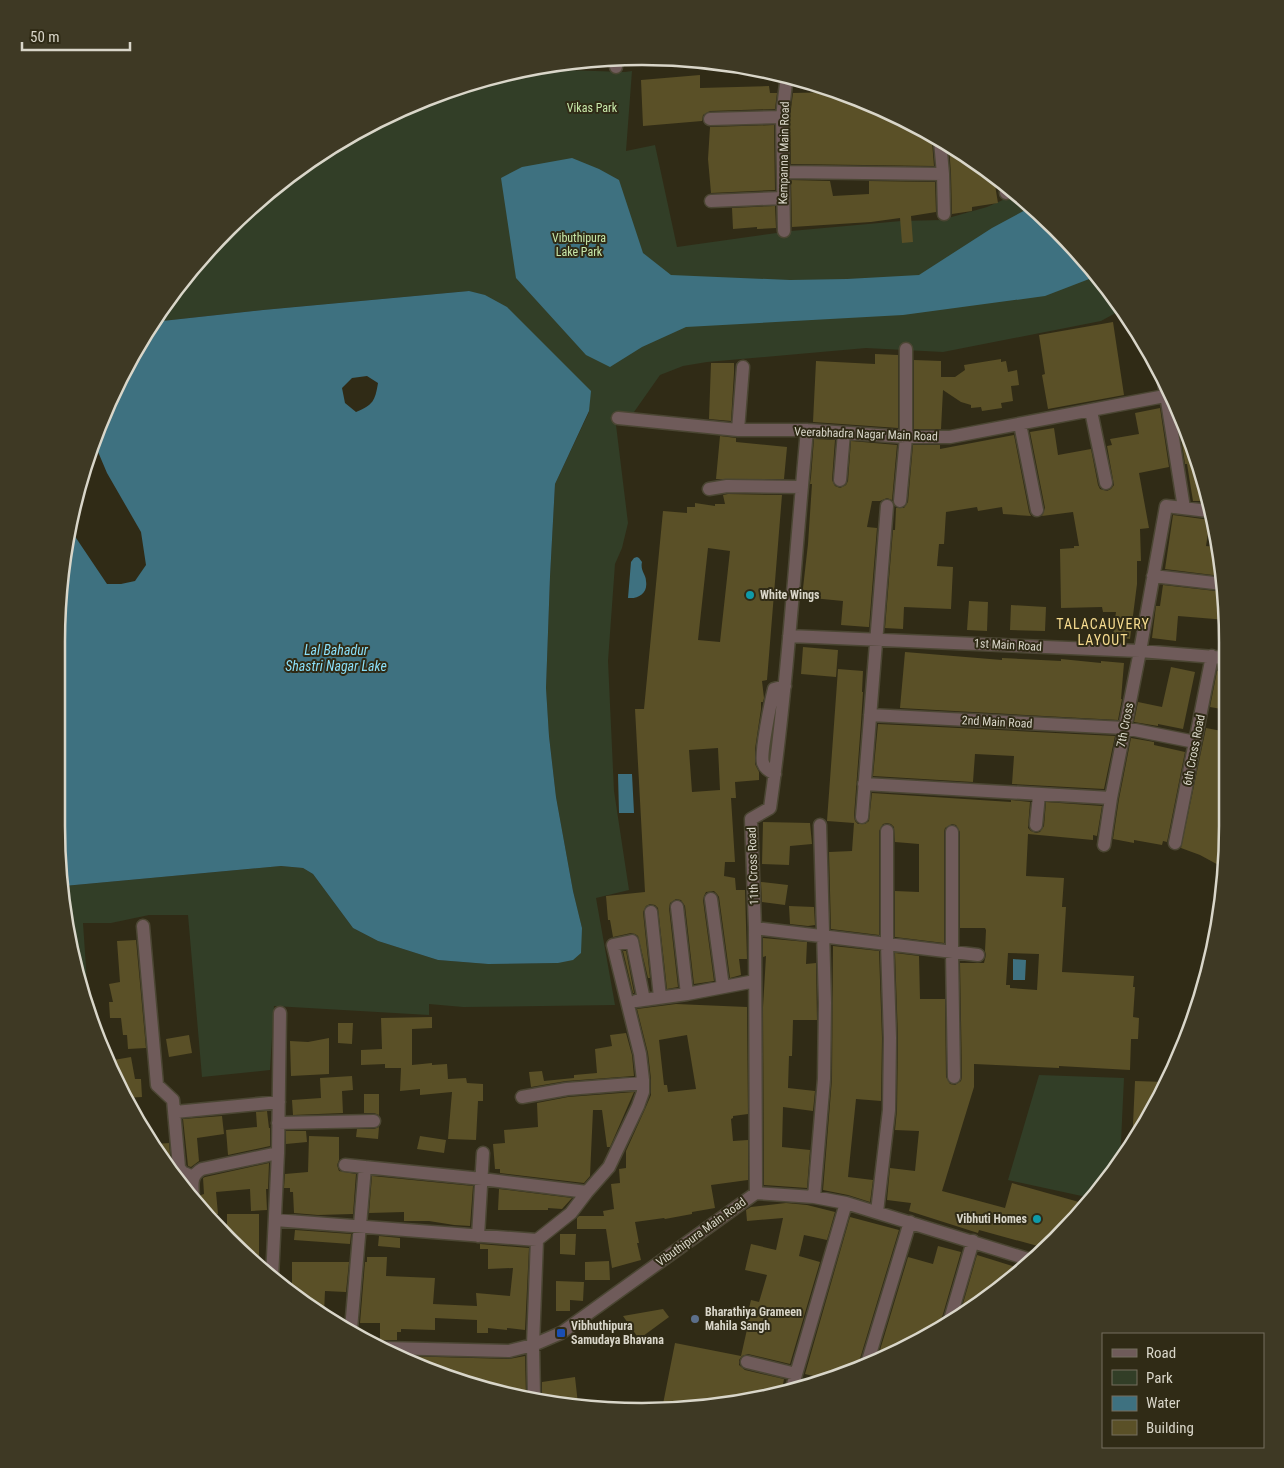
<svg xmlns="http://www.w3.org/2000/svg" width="1284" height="1468" font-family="'Roboto Condensed',sans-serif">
<rect width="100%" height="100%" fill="#302b16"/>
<path fill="#323e27" d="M534 69 625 72 632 71 626 151 655 145 677 247 791 231 901 221 941 220 987 207 1005 199 1013 191 1083 256 1121 310 1101 321 943 352 866 348 707 362 683 366 660 375 634 412H620L616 425 628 523 622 548 615 564 608 661 614 791 629 890 596 898 615 1005 463 1007 429 1004V1015L274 1006 270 1070 202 1077 188 915H149L111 923H83L89 1012 76 977 64 886 281 866 303 868 313 874 353 928 378 941 438 960 488 964 558 963 582 928 573 891 556 797 549 736 546 688 550 577 555 484 589 412 469 291 263 310 153 322 177 285 256 201 349 135 454 87Z
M1039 1075 1124 1078 1120 1163 1091 1198 1008 1180Z"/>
<path fill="#3e7180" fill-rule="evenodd" d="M572 158 599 169 619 180 643 253 671 275 790 280 847 279 919 275 992 228 1031 207 1083 256 1097 276 1045 296 903 315 686 327 642 347 610 367 586 355 516 278 501 178 522 167Z
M469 291 485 295 507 307 591 391 589 411 555 484 550 577 546 688 549 736 556 797 573 891 582 928 581 953 573 960 558 963 488 964 438 960 378 941 353 928 313 874 303 868 281 866 64 886 56 826 61 565 70 529 107 584H121L135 581 146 565 141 532 107 473 93 440 135 349 153 322 263 310ZM367 376 378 383C375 401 373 405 356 412L345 403 342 388 352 378Z
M637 557 639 558 642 562C640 571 646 574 646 581 648 593 639 599 628 598L631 562 634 558Z
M618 774H632L634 813H619Z
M1013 959 1026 960 1025 980H1013Z"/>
<path fill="#5a5027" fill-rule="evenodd" d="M700 75V88L769 86 770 93H777L775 109 710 111 703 115 702 121 643 126 641 80Z
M835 92 901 117 933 137 932 142 934 166 791 164 790 117 793 93Z
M774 125 775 190 711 193 708 159 710 127Z
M949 146 1000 179 998 184 995 185 998 203 972 207V211L952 214 951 174Z
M791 180 830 181 833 196 869 194V181L935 182 936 212 911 216 913 242 902 243 900 218 871 222 792 227Z
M775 206 776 228 757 229V227L733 229 732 208Z
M1113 322 1124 395 1048 409 1042 375 1045 374 1039 335Z
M875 354 898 355V428L813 422 816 361 875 364Z
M1001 359V362L1006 361 1008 372 1017 370 1019 385 1011 386 1013 401 1001 403 1002 408 982 411 981 407 971 408V405L961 402 943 390 941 429H914V360L941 361V377H955L965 370 964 365Z
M711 363H734V373L731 421 709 419Z
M1160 408 1169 467 1139 473 1149 528 1140 529 1141 561H1137V584L1130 639 1113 636 1116 612H1103L1102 607 1061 608 1060 549 1074 548V546H1079L1073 512 1042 516 1045 508 1030 432 1054 428 1058 455 1091 449 1098 485 1100 489 1107 491 1111 489 1114 485 1107 446 1112 445 1110 439 1139 434 1135 413Z
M1177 409 1197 454 1206 501H1193L1187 464H1185Z
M1014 435 1029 512 1031 516 1003 514 1002 507 978 511 977 507 946 512 944 544H939L937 566 953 567 951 609 904 607 903 629 885 628 893 530H895L896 508H904L908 502 913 445H940V449Z
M720 436 736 438V442L787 447 784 479H716Z
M814 439 835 440 832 480 835 486 840 488 846 485 848 481 851 441 897 445 892 500 887 498 880 501H872L867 527 877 528 869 627H868L841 625 843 601 802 597 808 544 812 484H810L811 477Z
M728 494 782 495 767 680 762 681 764 698 763 702H761V709L755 749V764L759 772V780L735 782 736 798H731L735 862H725L724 876 735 878 736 890H745L747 959H739L741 975 730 978 719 897 717 894 714 891 706 892 704 896 703 900 714 981 694 984 685 906 681 900 676 899 670 903 669 908 678 987 667 989 658 908 655 905 650 904 646 906 643 912 650 978H648L638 936 635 934 631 933 613 937 610 920H608L606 896 645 892 635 709H644L663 511 687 513V507H695V503L715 506V504H725L723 495ZM708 548 730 551 720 642 698 640ZM718 748 720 790 692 792 689 750Z
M1173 515 1210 520 1206 546 1215 547 1221 576 1165 569Z
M1163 585 1224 592 1226 603 1227 620 1178 616 1176 641 1152 638 1156 606H1160Z
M969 601 988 602 987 631 967 630Z
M1011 605 1046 607 1045 631 1010 630Z
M803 647 838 650 836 677 801 674Z
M905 652 1002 660V658L1061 661V659L1101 663V661L1124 663 1121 699H1122L1118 720 900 708Z
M1171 667 1195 672 1183 729 1158 724V726L1134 722 1138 702 1162 707Z
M838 669 863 671 862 692H863L861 723 854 816 855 821 858 824H865L869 821 872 793 1011 802V800L1030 802 1028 828 1031 831 1036 833 1040 832 1044 826 1046 802 1102 806 1097 836 1093 835V840L1028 834 1026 876 1064 878 1062 907H1066L1062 972 1134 976 1133 987H1135L1133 1017 1139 1018 1138 1039H1131L1130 1070 1059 1066V1068L974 1064V1087L942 1191 1005 1208 1012 1183 1086 1204 1056 1240 1045 1248 979 1230 978 1233 909 1211 911 1203 887 1200 890 1168 915 1171 919 1131 895 1130 897 1110 898 1038 895 953 919 956 920 999H945L946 1077 950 1084 955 1085 961 1081 962 1077 960 963H984L986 955 985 951 986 930 985 928H960V832L956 825 952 824 945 828 944 832V943L895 937V891L919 892V844L895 842 894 827 891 824 887 823 883 824 879 831V935L831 929 829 852 852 851 854 823 827 821ZM1008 953 1039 954 1037 990 1010 988V985H1006Z
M1217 671 1227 673V710L1210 707Z
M878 724 899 725 1115 736 1104 789 1012 784 1014 756 975 754 973 782 873 776Z
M1206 728 1227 732V746L1223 771 1227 772 1228 826 1224 868 1200 855 1181 848Z
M1131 738 1154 742V745L1185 752 1167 842 1163 841 1162 845 1134 840V843L1113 839 1119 799Z
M763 822 810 823 812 844 790 846 789 865 762 864Z
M761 882 788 885 785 905 762 902Z
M789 906 814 907 815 925 808 926 790 924Z
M763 938 807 942 806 964 816 963 817 1020H793L792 1056H789L788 1088 815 1091 813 1111 783 1107 782 1147 810 1150 807 1188 764 1185 763 1007 766 956 763 957Z
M136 940 146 1048 128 1049 127 1035H123L121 1018H110L109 1002H113L109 984 120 982 117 941Z
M833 946 879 951 882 1038 881 1101 856 1099 848 1177 873 1180 870 1202 848 1195 823 1190 832 1079Z
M623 951H626L634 993H633Z
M676 1004 747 1007 748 1114 733 1116V1118L731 1119 733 1141 748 1140V1180L711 1185 715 1208 692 1212V1214L665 1219 664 1218 635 1222 639 1243H637L641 1260 612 1268 606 1229H577V1218L579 1216H604L603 1211 614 1209 611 1184 620 1183 619 1169 626 1168V1151L645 1109 651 1095V1079L648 1053 637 1009ZM687 1035 696 1089 668 1092 667 1085H664L659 1040Z
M432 1017V1028L412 1029V1065L432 1063V1065L447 1064 448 1079 466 1078 467 1083 483 1084V1101H478L476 1140 448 1139 452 1092 420 1095V1089L400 1091 401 1068H385V1064L361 1065V1050L382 1049 381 1018Z
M338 1023H353L352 1044 338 1043Z
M626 1033 632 1055 634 1076 566 1081 531 1087 529 1072 542 1071 544 1081 574 1078V1075L597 1073 595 1049 612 1046 610 1035Z
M189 1035 192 1053 169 1057 166 1039Z
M329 1038V1074L291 1076 290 1041 308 1042Z
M131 1057 135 1079H141L142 1097 125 1098 117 1085 108 1061Z
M352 1076 353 1090 342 1091 343 1113 293 1115 292 1100 321 1098 320 1078Z
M1135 1081 1166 1082 1132 1146Z
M634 1092 610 1147H607L602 1110H593L590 1176 584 1183 500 1173V1169H495L493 1144 505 1143 504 1130 538 1127 537 1103 568 1097Z
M364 1094H379V1115L374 1113H364Z
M267 1111 269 1128H270V1146L228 1155 226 1130 257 1127 256 1112Z
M222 1116 224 1134 197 1138 199 1161 191 1167 188 1166 183 1119Z
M379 1127 378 1139 356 1137 357 1129H374Z
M286 1131H306L307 1142 286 1144Z
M309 1136 339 1137V1160L337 1165 339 1171 356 1174 353 1214 318 1215 294 1213 293 1192H290V1188H284L285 1174 308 1172Z
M420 1136 446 1140 444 1153 417 1149Z
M169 1143 171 1166 156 1144Z
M269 1163 268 1189H266L267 1210 251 1211 250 1189 216 1192 218 1214 205 1216 197 1206 200 1202 201 1195 204 1194 203 1178 205 1177Z
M372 1176 473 1186 470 1226 454 1225 429 1221H404V1212L369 1213Z
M499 1189 572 1198 562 1209 548 1208V1210H498Z
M786 1203 807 1205 835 1212 827 1240 804 1235 799 1256 820 1262 790 1364 748 1354 742 1356 739 1360V1365L745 1370 784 1379 782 1390 681 1410 662 1409 675 1343 741 1356 748 1325H745L751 1300 759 1302 767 1275 745 1270 751 1244 776 1250 783 1218 747 1221 746 1210 751 1207Z
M227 1214H259V1266L227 1236Z
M850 1217 899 1230 859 1362 860 1367 830 1380 805 1374Z
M295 1230 351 1234 350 1244 294 1240Z
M560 1234H576L575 1255 560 1254Z
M379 1236 400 1238V1248L378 1246Z
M480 1244 529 1248 525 1330 507 1328V1330L488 1328V1333H477V1320L435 1318V1330L401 1329V1332H397V1340H385L380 1342V1323H360L365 1262H367V1257H387L386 1276 435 1278 433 1304 477 1306 476 1293 510 1296 513 1268 488 1269V1249H480Z
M938 1246 961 1252 941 1321 942 1328 935 1333 877 1360 908 1257 933 1264Z
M977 1255 1019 1268 960 1314Z
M609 1261 610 1280H585V1262Z
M292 1262H349L346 1292 325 1291 324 1313 292 1295Z
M556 1281 584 1282 583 1301 570 1300V1311H556Z
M663 1309 669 1317 639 1339 623 1316Z
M399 1356 509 1359 525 1356 526 1396 505 1390V1386L486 1385 418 1367Z
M575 1377 578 1404 574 1405V1407H565L542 1400V1382Z"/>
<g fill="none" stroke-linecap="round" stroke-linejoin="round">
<defs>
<path id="minor" d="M674 60V58
M557 64V63
M616 67V60
M710 119 782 117
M784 172 943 174 940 141
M943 174 944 214
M1006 193V184
M711 201 783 198
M784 231 782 117 787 75
M1164 382 1184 508
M1091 411 1106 483
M618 418 738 430H807L906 437H950L1170 395
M1020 424 1037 510
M738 430 743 367
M840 480 844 433
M709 489 727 486 802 487
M900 501 906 437V349
M1153 576 1223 584
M789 636 1140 651 1227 658
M870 715 1125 728 1195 742
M775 774C770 771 765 769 763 763 760 754 771 701 774 689L785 686
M864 784 1111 798
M862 817 887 506
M1036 825 1039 795
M952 832V952L954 1077
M1175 843 1212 656
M1104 845 1111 798 1140 651 1166 506 1208 511
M711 899 723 987
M677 907 687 994
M651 912 660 997
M143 926 157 1085 173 1100 179 1167 182 1172 193 1177
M755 928 978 955
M636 1001 687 994 755 981
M522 1097 567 1089 643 1083
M175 1112 279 1102
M278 1123 374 1121
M345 1165 482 1179 587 1192
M756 1193 755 928 751 819 770 808C788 682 795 556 807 430
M814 1197 824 1079 825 1003 820 825
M193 1199C193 1186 189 1176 202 1169L278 1153
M877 1212 889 1110 890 1038 887 944V831
M275 1220 537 1240
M478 1236 483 1153
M272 1278 278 1153 280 1013
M949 1323 973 1241
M351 1329 365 1167
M385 1348 509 1351 533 1345 561 1333 756 1193 814 1197 846 1203 1031 1260
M747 1362 796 1374
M867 1364 910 1222
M792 1388 846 1203
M534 1398 533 1345 537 1240 571 1213 587 1192 609 1167 638 1106 643 1092V1080L640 1054 613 945 632 941 644 1000"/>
</defs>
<use href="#minor" stroke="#4b4633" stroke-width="15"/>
<use href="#minor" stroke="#6f5b5a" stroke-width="12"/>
</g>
<g fill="#0f9aa8" stroke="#302b16" stroke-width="2">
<circle cx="750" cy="595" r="5"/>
<circle cx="1037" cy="1219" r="5"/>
</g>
<circle fill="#5c6f8a" stroke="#302b16" stroke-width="2" cx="695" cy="1319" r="5"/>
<rect fill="#1a4fb4" stroke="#302b16" stroke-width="2" x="556" y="1328" width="10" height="10" rx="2.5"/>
<g text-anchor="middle" stroke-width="4" stroke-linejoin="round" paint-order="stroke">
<g font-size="12" fill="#c7e7a9" stroke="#302b16">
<text x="592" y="112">Vikas Park</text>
<text x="579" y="242">Vibuthipura<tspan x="579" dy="14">Lake Park</tspan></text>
</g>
<g font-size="12" fill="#d9d6c9" stroke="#302b16">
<text transform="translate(784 153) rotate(-89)" y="4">Kempanna Main Road</text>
<text transform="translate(866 434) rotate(2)" y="4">Veerabhadra Nagar Main Road</text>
<text transform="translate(1008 645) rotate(3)" y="4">1st Main Road</text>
<text transform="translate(997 722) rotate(3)" y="4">2nd Main Road</text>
<text transform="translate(1125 725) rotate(-79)" y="4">7th Cross</text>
<text transform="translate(1194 750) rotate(-79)" y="4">6th Cross Road</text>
<text transform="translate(753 866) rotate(-92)" y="4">11th Cross Road</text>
<text transform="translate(701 1232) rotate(-36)" y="4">Vibuthipura Main Road</text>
</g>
<g font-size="12" font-weight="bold" fill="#d9d6c9" stroke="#302b16" text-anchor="start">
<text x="760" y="599">White Wings</text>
<text x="1027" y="1223" text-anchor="end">Vibhuti Homes</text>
<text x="705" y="1316">Bharathiya Grameen<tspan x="705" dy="14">Mahila Sangh</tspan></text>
<text x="571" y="1330">Vibhuthipura<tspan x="571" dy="14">Samudaya Bhavana</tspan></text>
</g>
<g font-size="14" letter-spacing="1" fill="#f7dc90" stroke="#302b16">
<text x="1103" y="629">TALACAUVERY<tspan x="1103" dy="16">LAYOUT</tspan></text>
</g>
<g font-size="14" font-style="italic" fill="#8adff9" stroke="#302b16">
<text x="336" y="655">Lal Bahadur<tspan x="336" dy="16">Shastri Nagar Lake</tspan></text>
</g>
</g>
<path d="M0 0H1284V1468H0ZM642 65H642A577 577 0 0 1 1219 642V826A577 577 0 0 1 642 1403H642A577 577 0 0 1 65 826V642A577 577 0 0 1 642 65Z" fill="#3e3924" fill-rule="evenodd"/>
<path fill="none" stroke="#d9d6c9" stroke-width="2.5" d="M642 65H642A577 577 0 0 1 1219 642V826A577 577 0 0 1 642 1403H642A577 577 0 0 1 65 826V642A577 577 0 0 1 642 65Z"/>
<rect x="1102" y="1333" width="162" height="115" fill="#302b16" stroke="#746f5e"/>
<rect x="1112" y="1349" width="25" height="8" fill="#6f5b5a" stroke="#746f5e"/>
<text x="1146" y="1358" font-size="15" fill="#d9d6c9">Road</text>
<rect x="1112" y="1370" width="25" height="15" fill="#323e27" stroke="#746f5e"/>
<text x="1146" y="1383" font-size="15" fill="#d9d6c9">Park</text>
<rect x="1112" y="1396" width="25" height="15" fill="#3e7180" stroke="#746f5e"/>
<text x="1146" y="1408" font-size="15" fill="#d9d6c9">Water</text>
<rect x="1112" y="1420" width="25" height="15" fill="#5a5027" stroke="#746f5e"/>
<text x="1146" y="1433" font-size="15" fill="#d9d6c9">Building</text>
<path d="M22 42v8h108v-8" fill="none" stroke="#d9d6c9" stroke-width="2.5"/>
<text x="30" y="42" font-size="15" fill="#d9d6c9" stroke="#302b16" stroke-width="4" paint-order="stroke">50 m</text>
</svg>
